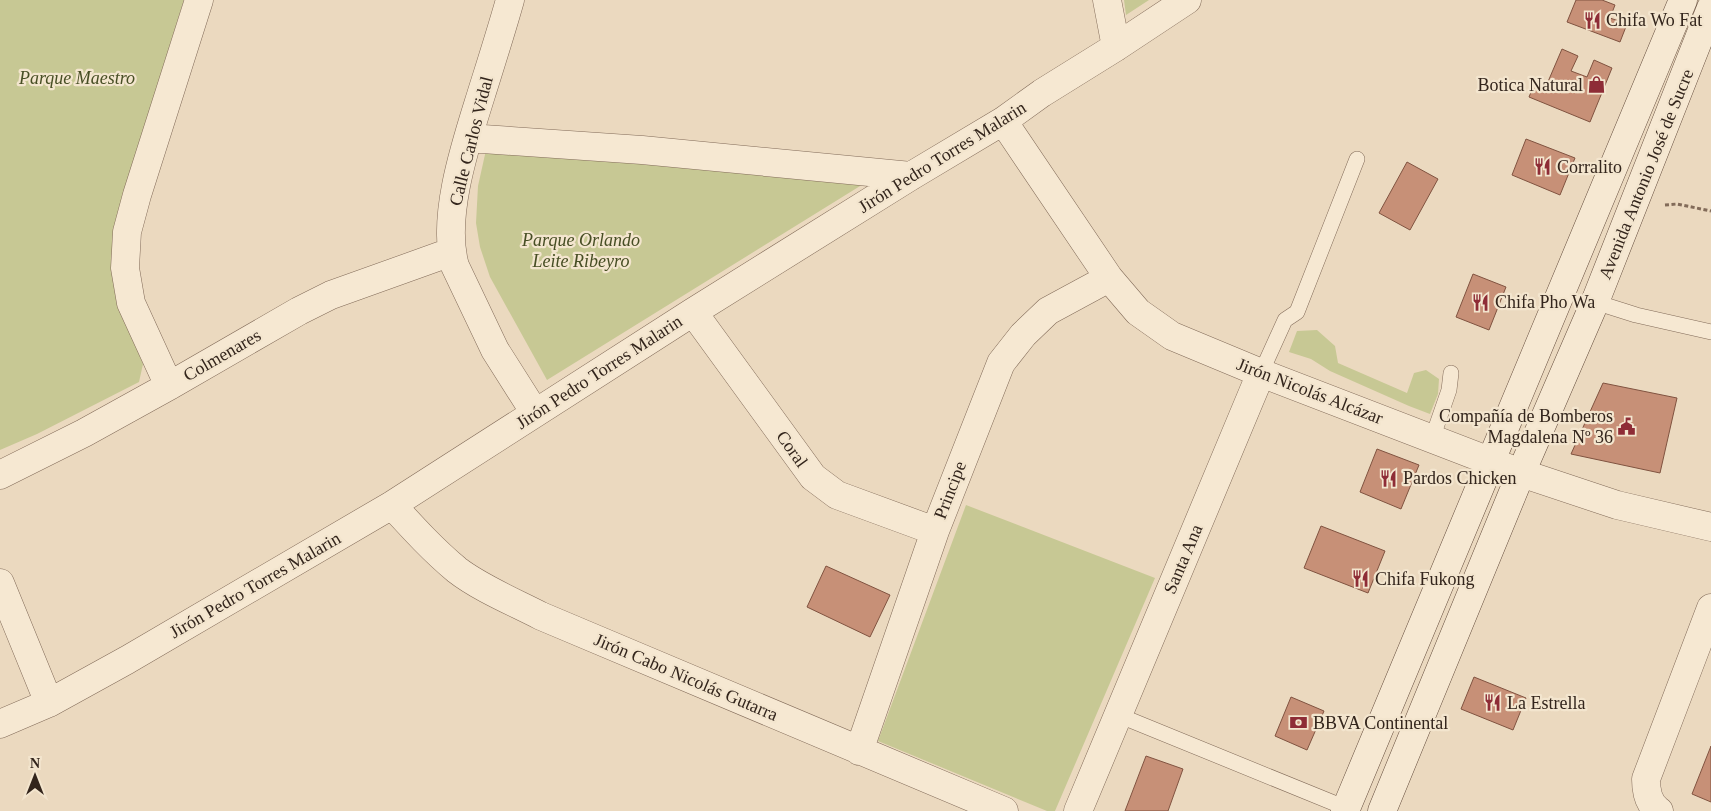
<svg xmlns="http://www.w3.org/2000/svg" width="1711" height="811" font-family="Georgia,serif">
<rect width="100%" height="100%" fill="#ebd9bf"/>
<path fill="#c7c894" d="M0 0H184L119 209 112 251 118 302 143 364 139 382 37 434 0 450Z
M1124 0H1149L1126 15Z
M486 150 873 178 547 380 490 277 480 247 476 223 478 186Z
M1317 330 1335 346 1338 363 1407 393 1414 373 1426 370 1439 379 1438 394 1430 414 1409 406 1330 371 1311 359 1289 352 1297 331Z
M966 505 1155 578 1055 811H1047L878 741Z"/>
<path fill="#c79077" stroke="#805340" d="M1576 0H1602L1615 5 1610 18 1627 24 1620 42 1567 22Z
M1562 49 1578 56 1571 71 1587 77 1594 60 1612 68 1590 122 1529 97 1536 80 1547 84Z
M1526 139 1575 158 1560 195 1512 175Z
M1407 162 1438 179 1410 230 1379 213Z
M1473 274 1506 287 1489 330 1456 317Z
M1603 383 1677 398 1660 473 1571 454Z
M1377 449 1419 465 1401 509 1360 492Z
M1321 526 1385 551 1368 593 1304 568Z
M826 566 890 595 870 637 807 607Z
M1474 677 1526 698 1513 730 1461 709Z
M1291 697 1324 711 1307 750 1275 736Z
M1711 746V802L1692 794Z
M1146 756 1183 769 1168 811H1125Z"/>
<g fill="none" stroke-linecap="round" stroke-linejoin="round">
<defs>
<path id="lane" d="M1595 302 1636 315 1711 332
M1261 373 1285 320 1297 312 1357 159
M1432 439 1449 390 1451 373
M1118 715 1346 808"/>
<path id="street" d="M510 0C501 32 491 63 481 95 466 143 441 217 455 266L495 350 535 413
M1107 0 1116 47
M1003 121 1109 278 1138 312 1172 336 1261 373 1521 473 1617 505 1711 527
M468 138 642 150 911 176
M693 312 813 477 837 495 935 531
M169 386 131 303 125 268 127 232 137 195 199 0
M0 475 84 433 169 386 299 311 331 295 451 252
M392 505C413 528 433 550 457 570 480 588 516 603 541 616L1004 811
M0 583 49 703
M0 724 49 703 127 660 392 505 693 312 911 176 1003 121 1042 93 1116 47 1187 0
M859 751 935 531 1001 363 1023 335 1048 311 1109 278
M1078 811 1261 373
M1659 811C1648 804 1646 791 1646 779L1711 608"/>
<path id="secondary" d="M1345 811 1683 0
M1382 811 1521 473 1595 302 1711 8"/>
</defs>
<use href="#lane" stroke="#826b59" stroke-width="16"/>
<use href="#street" stroke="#826b59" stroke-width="29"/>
<use href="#secondary" stroke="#644c3c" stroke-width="29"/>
<path stroke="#826b59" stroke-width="3" stroke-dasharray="4 2.5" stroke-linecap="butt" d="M1665 205 1677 204 1711 211"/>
<use href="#lane" stroke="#f6e8d2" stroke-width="15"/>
<use href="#street" stroke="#f6e8d2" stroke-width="28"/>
<use href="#secondary" stroke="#f6e8d2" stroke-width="28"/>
</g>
<defs>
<symbol id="restaurant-bare" viewBox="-9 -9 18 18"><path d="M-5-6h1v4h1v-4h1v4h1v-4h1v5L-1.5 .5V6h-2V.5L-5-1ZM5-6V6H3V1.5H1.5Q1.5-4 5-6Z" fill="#8e2c36" stroke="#f3e5ce" stroke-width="2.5" paint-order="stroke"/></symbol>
<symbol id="shop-bare" viewBox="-9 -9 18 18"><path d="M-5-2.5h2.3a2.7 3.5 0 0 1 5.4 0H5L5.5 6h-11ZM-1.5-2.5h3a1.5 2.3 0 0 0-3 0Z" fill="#8e2c36" stroke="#f3e5ce" stroke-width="2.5" paint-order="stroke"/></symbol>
<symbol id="civic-bare" viewBox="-9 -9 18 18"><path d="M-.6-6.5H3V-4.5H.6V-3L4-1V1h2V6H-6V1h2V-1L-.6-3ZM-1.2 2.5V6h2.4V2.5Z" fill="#8e2c36" stroke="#f3e5ce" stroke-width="2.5" paint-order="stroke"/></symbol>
<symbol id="bank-bare" viewBox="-9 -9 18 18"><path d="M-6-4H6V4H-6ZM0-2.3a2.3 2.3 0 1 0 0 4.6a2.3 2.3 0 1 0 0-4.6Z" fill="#8e2c36" stroke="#f3e5ce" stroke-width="2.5" paint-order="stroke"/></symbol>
</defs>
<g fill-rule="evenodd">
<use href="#restaurant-bare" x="1580" y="8" width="25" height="25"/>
<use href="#shop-bare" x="1584" y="72" width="25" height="25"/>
<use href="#restaurant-bare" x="1530" y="154" width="25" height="25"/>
<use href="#restaurant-bare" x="1468" y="290" width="25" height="25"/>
<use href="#civic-bare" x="1614" y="414" width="25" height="25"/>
<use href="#restaurant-bare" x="1376" y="466" width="25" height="25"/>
<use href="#restaurant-bare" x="1348" y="566" width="25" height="25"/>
<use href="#restaurant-bare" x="1480" y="690" width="25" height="25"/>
<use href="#bank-bare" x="1286" y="710" width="25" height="25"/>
</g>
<g text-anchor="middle" stroke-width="4.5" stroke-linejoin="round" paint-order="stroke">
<g font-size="18" fill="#33251c" stroke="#f3e5ce" text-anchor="start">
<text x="1606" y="26">Chifa Wo Fat</text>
<text x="1583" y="91" text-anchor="end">Botica Natural</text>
<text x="1557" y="173">Corralito</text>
<text x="1495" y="308">Chifa Pho Wa</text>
<text x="1613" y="422" text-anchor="end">Compañía de Bomberos<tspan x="1613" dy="21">Magdalena Nº 36</tspan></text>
<text x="1403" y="484">Pardos Chicken</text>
<text x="1375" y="585">Chifa Fukong</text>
<text x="1507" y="709">La Estrella</text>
<text x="1313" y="729">BBVA Continental</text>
</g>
<g font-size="18" font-style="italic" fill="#474e24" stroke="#f3e5ce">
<text x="77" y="84">Parque Maestro</text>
<text x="581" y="246">Parque Orlando<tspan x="581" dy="21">Leite Ribeyro</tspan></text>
</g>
<g font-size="18" fill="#33251c" stroke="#f3e5ce">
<text transform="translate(471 141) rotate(-76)" y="6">Calle Carlos Vidal</text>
<text transform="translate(942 157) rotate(-32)" y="6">Jirón Pedro Torres Malarin</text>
<text transform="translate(1646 174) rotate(-68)" y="6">Avenida Antonio José de Sucre</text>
<text transform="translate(222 355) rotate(-30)" y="6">Colmenares</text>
<text transform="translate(599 372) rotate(-33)" y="6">Jirón Pedro Torres Malarin</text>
<text transform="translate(1310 391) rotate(21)" y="6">Jirón Nicolás Alcázar</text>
<text transform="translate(792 449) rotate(54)" y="6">Coral</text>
<text transform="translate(950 490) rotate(-69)" y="6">Principe</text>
<text transform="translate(1183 559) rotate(-67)" y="6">Santa Ana</text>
<text transform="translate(255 585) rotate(-30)" y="6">Jirón Pedro Torres Malarin</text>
<text transform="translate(686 677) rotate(23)" y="6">Jirón Cabo Nicolás Gutarra</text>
</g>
</g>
<g transform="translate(35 776)" stroke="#f3e5ce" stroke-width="4" paint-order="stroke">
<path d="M0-4L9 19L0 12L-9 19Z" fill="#33251c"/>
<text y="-8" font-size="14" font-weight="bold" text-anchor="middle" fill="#33251c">N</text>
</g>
</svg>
